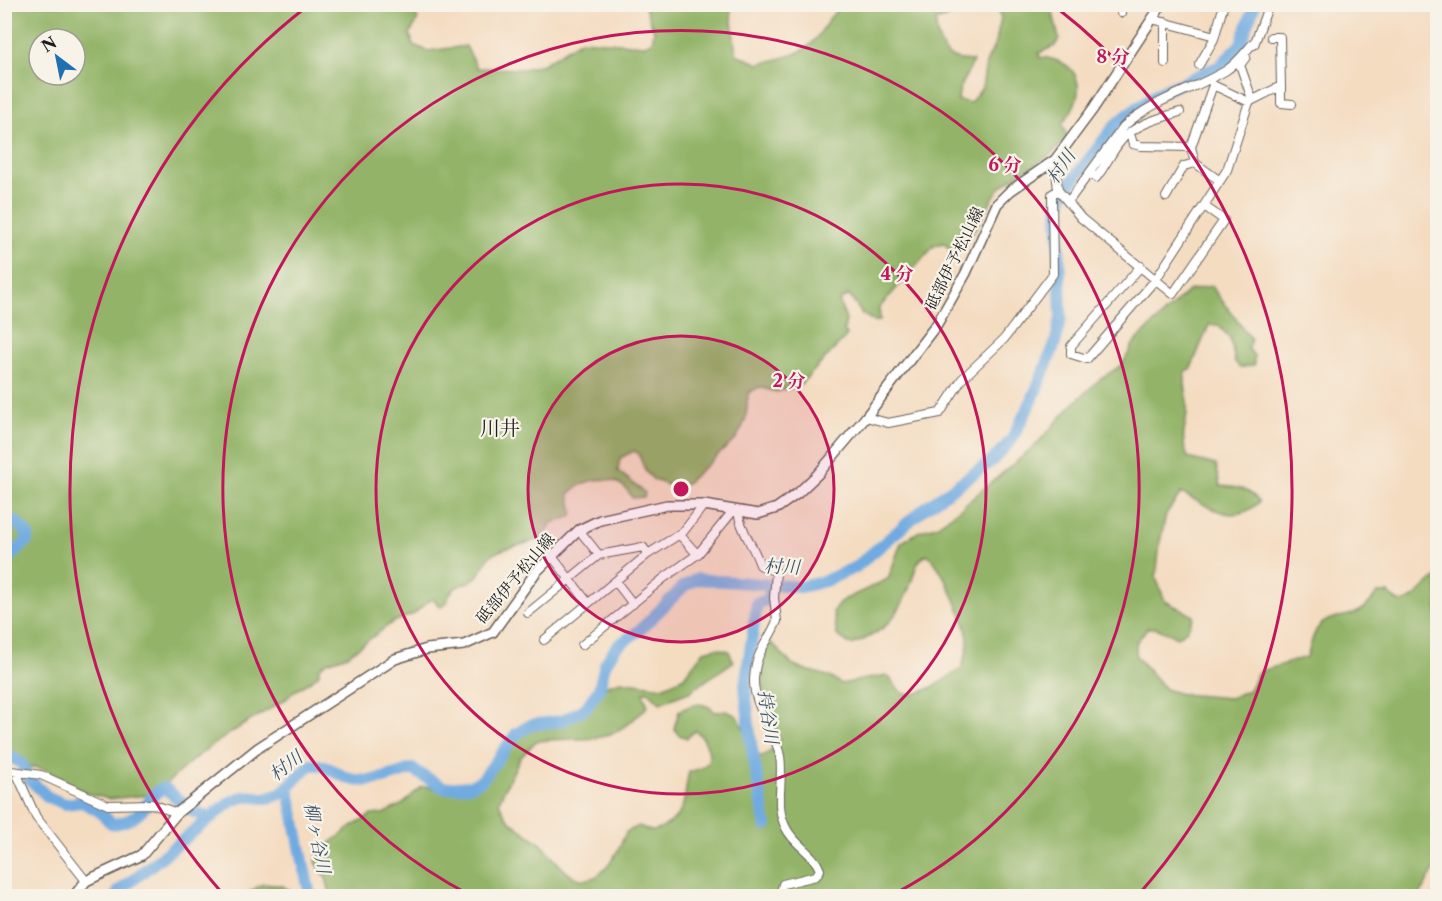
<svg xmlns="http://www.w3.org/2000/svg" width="1442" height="901" font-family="'Libre Caslon Text','Noto Serif JP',serif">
<rect width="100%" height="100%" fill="#f7f3e8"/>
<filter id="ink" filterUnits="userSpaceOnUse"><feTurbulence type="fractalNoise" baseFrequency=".0167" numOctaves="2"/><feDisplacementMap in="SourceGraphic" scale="12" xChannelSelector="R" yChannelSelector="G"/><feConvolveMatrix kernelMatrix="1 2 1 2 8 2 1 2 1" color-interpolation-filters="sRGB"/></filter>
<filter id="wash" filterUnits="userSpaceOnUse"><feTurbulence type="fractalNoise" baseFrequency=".008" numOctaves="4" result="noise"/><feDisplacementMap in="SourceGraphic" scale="24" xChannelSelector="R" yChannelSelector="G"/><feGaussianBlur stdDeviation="1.35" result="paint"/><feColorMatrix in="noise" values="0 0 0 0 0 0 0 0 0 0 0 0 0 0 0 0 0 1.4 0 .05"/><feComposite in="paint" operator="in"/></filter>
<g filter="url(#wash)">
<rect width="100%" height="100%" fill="#f4dcc1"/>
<path fill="#93b467" stroke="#586842" stroke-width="1.5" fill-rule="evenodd" d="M887 4 889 7 957 5C952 14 948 20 936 20 935 32 940 52 953 58 958 61 967 60 973 61 967 80 960 77 958 100L970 103 982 88 986 63 996 42 1001 18 998 9 988 5H1051L1059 39 1055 46 1039 53V57C1084 61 1088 93 1062 124L1067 136C1049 164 1023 167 1001 187 984 204 976 246 950 249L943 243 934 246 879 308 880 320 875 322 862 314 849 295 839 301 846 320 844 330 847 334 844 339 799 386 776 392 759 387 748 393C746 419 748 418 735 440L684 485 677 488 654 480 646 472 638 453 634 451 620 458 618 471 645 493 644 497 632 498C620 473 588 475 569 494L573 512 571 517 551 523C545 547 511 543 493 554 484 560 484 569 477 576 471 583 460 584 453 590 446 596 450 603 440 607L434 600H429L414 614 393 622 348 655 327 662 319 668V674C309 684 296 688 286 699 240 727 192 753 158 794L109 799 89 794 44 769 5 762 4 5H410L418 19 410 34 413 45 428 51 466 46 477 68 524 69 543 64 581 40 644 45 652 42 654 31 644 5H730L736 54 759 64C776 59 799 56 812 43 824 31 828 16 842 5ZM39 39H75V75H39Z
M1211 286 1251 339 1248 348 1254 356V365L1240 368 1235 362 1230 338 1218 325H1209L1191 368 1185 372C1184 386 1187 393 1187 406 1188 430 1178 430 1188 458L1216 465 1220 486C1235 487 1250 488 1259 502 1234 528 1207 505 1181 493L1166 514 1160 542 1156 578 1165 601 1194 616 1187 630 1177 637 1156 628H1147L1136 643V656L1165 689 1181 694 1230 698 1249 690 1258 672 1307 657C1310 649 1312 636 1317 629 1334 607 1356 628 1377 593H1389C1405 617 1422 587 1437 577V865L1419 896H331L326 878 316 862 318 852 356 824 371 815 383 814 403 804 421 787H430L445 793 471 790 484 784 519 736 534 728 561 724 593 706 605 686 621 681 662 687 683 678 704 651 717 648 729 651 733 662 689 692 660 703 648 691 643 693 648 706C605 750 590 735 536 741L520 758 499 801C505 824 523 829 540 843 552 853 561 872 577 878 603 887 619 850 626 832L639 826C650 832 655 833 665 826 689 812 683 795 689 772 694 770 701 769 704 766 715 758 705 736 695 731L687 738 679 735 674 728 679 711C692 704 704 700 715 712L726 711 736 715 760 757 770 752 780 740C766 706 761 690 760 652L771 643C781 650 785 661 796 666 812 674 827 672 841 684L887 675C892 680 897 689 903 693 917 701 950 676 962 668 964 659 969 648 968 640 967 622 941 564 927 554 916 561 916 568 912 580 900 616 886 632 851 645L837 635 833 611 841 601 888 579 901 543 918 532 938 525 957 511 1035 446 1071 406 1100 379 1122 365 1134 343 1188 291Z
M263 884 283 886 296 896H242Z"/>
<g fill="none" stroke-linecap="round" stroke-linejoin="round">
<path stroke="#70aae0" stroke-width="12" d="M4 517 16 522 28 535 27 541 4 563
M4 752 21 763 29 779 48 797 65 804 82 802 99 811 112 824C149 821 147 791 165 788L192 811 211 818
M288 786 310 896
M766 826 751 743 745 686 757 603 769 600 770 586
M116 896 119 891 229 803C252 789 258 803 275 796 289 791 298 773 311 765 327 762 339 778 355 780 374 783 394 775 412 769L444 788 470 786 482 780 516 734 531 725 562 721 586 708 599 689 605 664 616 647 641 629 684 586 697 579 801 587 825 581 856 567 926 507 993 460 1012 439 1032 400 1055 344 1061 318 1058 207 1066 189 1117 123 1156 94 1220 66 1241 44 1255 4"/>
</g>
</g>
<g filter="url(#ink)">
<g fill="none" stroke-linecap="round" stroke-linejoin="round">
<defs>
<path id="minor" d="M1149 4 1159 8
M1121 13 1122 4
M1152 19 1215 36
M1165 22V63
M1254 45 1269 4
M1246 57 1240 65 1252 99
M1199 65 1214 39 1224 4
M1281 86V103L1292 104
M1130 133 1133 144 1141 146 1191 147
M1055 160 1058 190 1081 218 1173 294 1224 220 1204 206
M1090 172 1096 178C1105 167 1111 153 1120 142 1134 124 1160 118 1180 112
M1220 181 1195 163 1191 147 1213 85 1249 102
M1166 197 1184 166 1195 163
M1068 202 1123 127C1153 99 1191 91 1225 71 1237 64 1246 51 1255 41
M1141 266 1071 346V354L1087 359 1156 279 1227 170 1249 102 1281 86 1280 37H1271
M866 417 888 423 940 413 962 379 1004 339 1053 274 1052 194 1058 190
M738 512C741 532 754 546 760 565L776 572 774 598 777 621C767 645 756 650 754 679 753 707 775 729 780 756 784 780 774 806 786 828 794 845 814 853 820 870L816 876 783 884 780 896
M579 530 599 555
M679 534 697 554
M551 555 588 603
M616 582 633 604
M528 613 599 555 643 547 648 554
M544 640 648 554 683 532 704 505
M582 645 664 578 698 554 733 511
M4 770 41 775 108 805 152 804 177 813
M16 772 36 817 86 881
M1429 896 1438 881"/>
<path id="major" d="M74 896 86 881 142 855 177 813 258 748 395 659 427 649 464 645 493 632 536 572 579 530 600 520 667 505H704L758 514 777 508 798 493 818 474 866 417 937 324 966 273 997 204 1010 191 1055 160 1093 109 1162 4"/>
</defs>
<use href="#minor" stroke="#685f56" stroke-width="10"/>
<use href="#major" stroke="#685f56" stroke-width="12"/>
<use href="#minor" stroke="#fff" stroke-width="8"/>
<use href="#major" stroke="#fff" stroke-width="9"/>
</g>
</g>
<circle cx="681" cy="489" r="153" fill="#c2185b" fill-opacity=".12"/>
<g fill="none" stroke="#c2185b" stroke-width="3">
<circle cx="681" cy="489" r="153"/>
<circle cx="681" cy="489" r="305"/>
<path d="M470 895A458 458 0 1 1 892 895"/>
<path d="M223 894A611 611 0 0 1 305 8M1057 8A611 611 0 0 1 1139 894"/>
</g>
<g text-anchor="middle" stroke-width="4.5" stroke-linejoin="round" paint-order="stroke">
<g font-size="16" fill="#1c1c1c" stroke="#f7f3e8">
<text transform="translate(954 258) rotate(-64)" y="6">砥部伊予松山線</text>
<text transform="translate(515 578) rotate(-50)" y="6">砥部伊予松山線</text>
</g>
<g font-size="18" font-style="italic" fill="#3e556a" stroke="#f7f3e8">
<text transform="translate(1061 167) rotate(-56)" y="6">村川</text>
<text transform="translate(782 567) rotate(2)" y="6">村川</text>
<text transform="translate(768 717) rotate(82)" y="6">持谷川</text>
<text transform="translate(286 766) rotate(-38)" y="6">村川</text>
<text transform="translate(317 838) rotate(79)" y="6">柳ヶ谷川</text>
</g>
<g font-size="20" fill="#1c1c1c" stroke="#f7f3e8">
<text x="500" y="435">川井</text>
</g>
</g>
<circle cx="681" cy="489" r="9" fill="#c2185b" stroke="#f7f3e8" stroke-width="3"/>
<g font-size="18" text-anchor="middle" font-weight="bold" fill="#c2185b" stroke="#f7f3e8" stroke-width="4.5" stroke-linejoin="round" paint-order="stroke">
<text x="1113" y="63">8 分</text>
<text x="1005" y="171">6 分</text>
<text x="897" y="280">4 分</text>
<text x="789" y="387">2 分</text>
</g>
<rect width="1442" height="901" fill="none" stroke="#f7f3e8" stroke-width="24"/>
<g transform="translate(57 57) rotate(328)"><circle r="28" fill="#f7f3e8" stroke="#9f9d96" stroke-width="1.5"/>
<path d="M0-4.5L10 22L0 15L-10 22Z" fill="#1f6fb2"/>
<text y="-9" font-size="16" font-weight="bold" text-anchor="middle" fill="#1c1c1c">N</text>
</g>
</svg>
